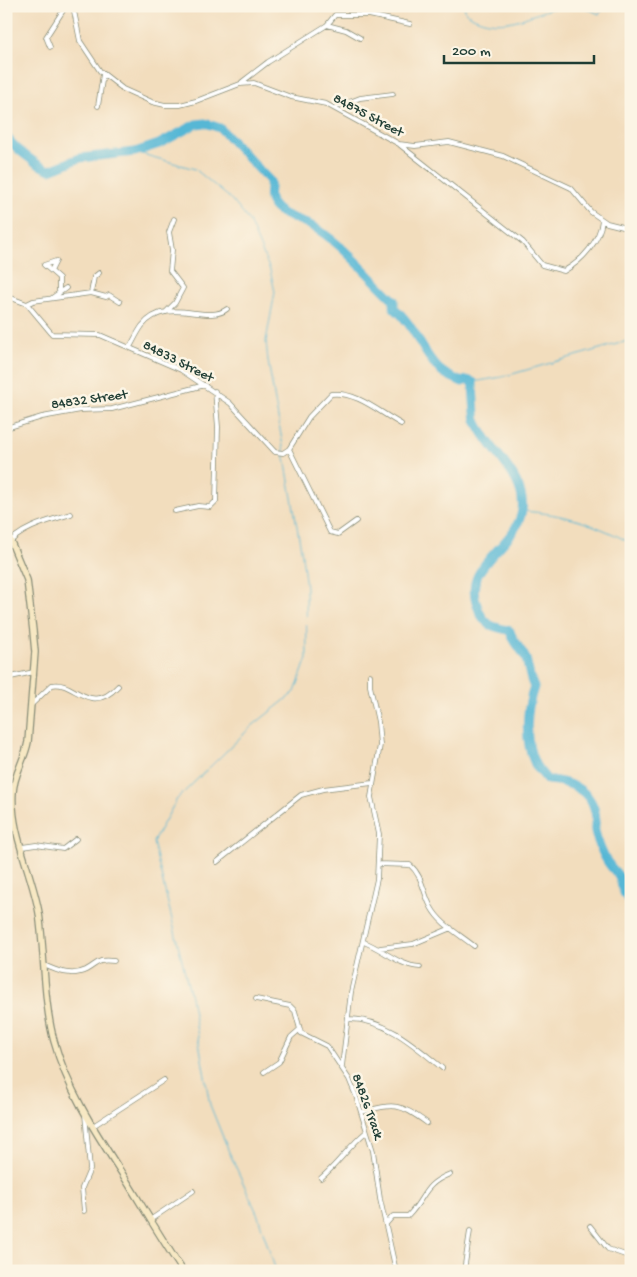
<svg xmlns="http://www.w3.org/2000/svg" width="637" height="1277" font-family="'Gochi Hand',sans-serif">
<rect width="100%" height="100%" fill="#fcf5e5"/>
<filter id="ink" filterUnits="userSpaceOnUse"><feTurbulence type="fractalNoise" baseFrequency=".02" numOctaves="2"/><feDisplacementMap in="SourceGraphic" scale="10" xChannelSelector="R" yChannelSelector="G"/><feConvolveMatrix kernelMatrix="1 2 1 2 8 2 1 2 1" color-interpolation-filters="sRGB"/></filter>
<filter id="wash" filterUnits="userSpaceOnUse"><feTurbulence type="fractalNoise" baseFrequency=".0096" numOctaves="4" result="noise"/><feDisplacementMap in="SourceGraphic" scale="20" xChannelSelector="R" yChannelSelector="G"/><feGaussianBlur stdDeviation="1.12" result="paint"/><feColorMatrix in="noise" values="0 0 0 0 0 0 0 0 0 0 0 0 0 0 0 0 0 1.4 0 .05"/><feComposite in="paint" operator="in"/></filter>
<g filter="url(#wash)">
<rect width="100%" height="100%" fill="#f2ddbd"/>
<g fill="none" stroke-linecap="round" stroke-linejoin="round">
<path stroke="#56b7d5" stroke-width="1" d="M464 6 466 13C499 34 526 16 559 6
M582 6 599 14 607 6
M630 6 631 8
M135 152 195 169 231 199 249 221 270 270 275 292 266 341 268 361 302 555 306 588 307 658 295 692 252 726 177 799 153 842 191 997 210 1105 229 1152 257 1213 276 1271
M473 382 502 377 631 340
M522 511C565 514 593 523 631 543"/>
<path stroke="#56b7d5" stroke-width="9" d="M6 135C11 146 39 167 50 170L80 158 135 152 159 144 196 124 205 123 220 128 270 181C271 189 267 197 272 204 280 216 296 218 308 224 339 239 368 276 394 300V308C415 325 421 352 438 368 444 375 454 378 462 382L467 380 473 382C473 387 475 418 476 420 487 449 527 477 522 510 517 547 461 564 477 605 479 612 482 619 489 624 494 628 503 628 510 631 513 642 522 649 526 659 529 669 529 677 534 687 526 710 524 741 535 764 538 770 544 775 547 780 568 781 590 789 595 812 597 818 594 825 595 831 597 840 603 856 609 864 612 869 618 873 620 879 623 889 623 895 631 903"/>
</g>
</g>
<g filter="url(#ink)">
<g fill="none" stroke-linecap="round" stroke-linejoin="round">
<defs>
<path id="street" d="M73 6 80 41 100 71 123 89 152 102 165 105H180L196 101 240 84 254 83 291 97 326 104 399 144 415 146 449 142 503 156 571 188 591 212 607 223 631 229
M327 25 346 30 360 38
M50 47 46 37 66 6
M242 82 268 62 327 25 335 15H369L410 24
M98 106 103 74
M334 108 360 98 393 94
M400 145 523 242 542 265 564 271C582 261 600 241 602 220
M51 271 44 265 56 261 51 271 59 278V291
M91 293 94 277 99 273
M6 296 27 304 52 334 100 335 181 370 230 403 275 452 283 453 289 449 309 417 331 394C356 391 379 412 401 424
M52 298 66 288
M27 304 33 301 91 293 106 297 109 295 120 302
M166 312 175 303 183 288 170 271 172 250 169 232 174 219
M130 347C134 340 137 333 142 326 167 295 207 325 227 309
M6 428 42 417 81 410 112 409 205 385
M289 449 330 532 338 534 356 521
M175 511 198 506 210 507 216 501 218 427 215 391
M6 547C18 528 51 520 71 514
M6 678 34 672
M31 705 52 685C74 680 90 717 118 686
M22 847 36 845 63 849 76 839
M217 862 301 795 323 789 372 783
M378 864 410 865C423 876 423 893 431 907 440 924 459 934 474 946
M364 942C383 949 399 966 420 967
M380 948 413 944 451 928
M44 965C57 971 72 977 86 970 99 963 96 959 114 961
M256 999 290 1006 295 1011 301 1033 327 1046 349 1079 356 1096 373 1151 380 1199 396 1271
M348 1019C386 1019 414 1045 442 1068
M342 1066 351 992 377 879 379 834 371 797 380 745 378 722 370 686V675
M264 1072 279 1062 291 1037 299 1030
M362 1112C395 1103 399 1103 427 1123
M93 1126 164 1080
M321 1178C338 1164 349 1146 366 1132
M84 1211 82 1188 90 1169 85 1114
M150 1220 193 1191
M386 1224 393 1216H408C426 1198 422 1185 450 1174
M590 1226 608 1249 631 1257
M464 1271 470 1231"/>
<path id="secondary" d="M6 530 27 580 33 631 35 652 28 742C25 759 14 774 13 792 10 832 32 873 39 913 45 955 43 1000 54 1041 67 1089 96 1133 123 1175 143 1207 162 1240 183 1271"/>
</defs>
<use href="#street" stroke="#888d78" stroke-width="5.5"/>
<use href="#secondary" stroke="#888d78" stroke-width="8"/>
<use href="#street" stroke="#fff" stroke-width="4"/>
<use href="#secondary" stroke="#f7e8c3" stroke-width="5.5"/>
</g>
</g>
<g text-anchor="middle" stroke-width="5" stroke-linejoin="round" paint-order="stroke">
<g font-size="14" fill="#1f3d34" stroke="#fcf5e5">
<text transform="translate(369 114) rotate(28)" y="5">84875 Street</text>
<text transform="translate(179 360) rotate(27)" y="5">84833 Street</text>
<text transform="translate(89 398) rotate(-8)" y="5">84832 Street</text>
<text transform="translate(369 1106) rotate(70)" y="5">84826 Track</text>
</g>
</g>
<rect width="637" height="1277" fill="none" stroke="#fcf5e5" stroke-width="25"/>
<path d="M444 55v8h150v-8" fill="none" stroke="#1f3d34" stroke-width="2.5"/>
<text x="452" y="55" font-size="15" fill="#1f3d34" stroke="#fcf5e5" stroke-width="4" paint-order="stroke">200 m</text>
</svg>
